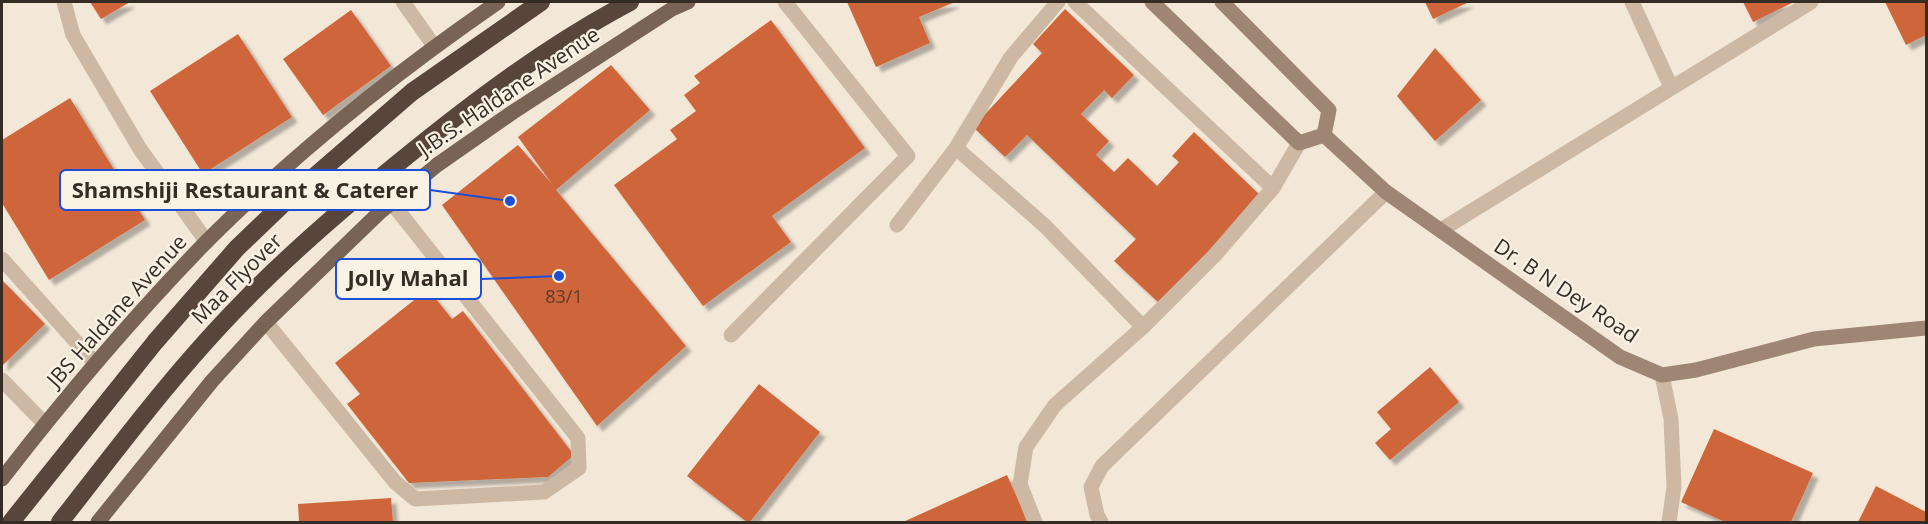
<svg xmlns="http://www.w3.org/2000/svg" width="1928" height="524" font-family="'Open Sans',sans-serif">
<defs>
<filter id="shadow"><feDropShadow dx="5.5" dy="5.5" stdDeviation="1.5" flood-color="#0004"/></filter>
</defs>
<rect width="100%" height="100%" fill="#f3e8d8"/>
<path fill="#cf663a" filter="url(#shadow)" d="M90 2H130L101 19Z
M847 2H955L919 17 930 43 876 67Z
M1425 2H1469L1433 19Z
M1743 2H1794L1753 22Z
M1885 2H1926V35L1906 45Z
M1065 9 1134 75 1112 98 1104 90 1081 114 1109 141 1096 155 1114 172 1128 158 1157 186 1179 162 1172 156 1194 132 1261 196 1159 303 1114 261 1136 239 1027 135 1005 157 973 127 1042 53 1033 44Z
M351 10 391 66 323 115 283 59Z
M771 20 865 148 772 216 791 242 703 306 614 185 677 139 670 130 696 111 684 95 700 83 694 76Z
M238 34 292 117 203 174 150 91Z
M1435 48 1481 100 1435 141 1397 96Z
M611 65 650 110 556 190 686 346 597 426 442 205 518 145 552 184 518 137Z
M70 98 145 220 49 280 2 203V140Z
M2 280 45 324 2 366Z
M428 289 452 319 463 311 574 455 548 477 409 483 347 404 360 394 335 363Z
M1430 367 1459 402 1390 460 1375 443 1391 429 1377 412Z
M759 384 820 432 750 522H747L687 476Z
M1714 429 1813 473 1791 522H1725L1681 502Z
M1007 475 1028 522H903Z
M1876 486 1926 512V522H1858Z
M391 498 393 522H299L298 504Z"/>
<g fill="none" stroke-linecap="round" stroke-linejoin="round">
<path stroke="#ccb8a3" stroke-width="15" d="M403 2 434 46
M1632 2 1671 87
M2 259 95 363
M266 322 395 482 415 499 544 492 579 468 578 438 392 203
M731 335 908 156 785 2
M2 380 45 424"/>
<path stroke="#ccb8a3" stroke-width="15" d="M64 2 73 35 140 149 207 242
M1058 2 1011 57 956 148 1045 226 1143 327 1215 255 1273 188 1299 143
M1075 2 1273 188
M897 225 956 148
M1441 230 1811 2
M1035 522 1020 484 1026 447 1055 405 1143 327
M1101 522 1097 515 1091 487 1102 466 1386 192"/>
<path stroke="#ccb8a3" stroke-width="15" d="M1662 375 1671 419 1674 487 1669 522"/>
<path stroke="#9f8674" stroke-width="15" d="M1152 2 1299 143 1324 135
M1222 2 1329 110 1324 135
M1324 135 1386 192 1620 357 1662 375 1696 370 1814 339 1926 328"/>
<path stroke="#796355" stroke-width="15" d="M2 479C66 396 134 316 207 241 296 152 395 73 498 2
M98 522 212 381 266 322 379 213 437 165 513 112 672 9 688 2"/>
<path stroke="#58463c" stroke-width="18" d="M11 522 155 342 237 248 285 202 412 92 541 2
M60 522C118 448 175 371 242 303 290 253 343 208 397 164 470 104 547 46 630 2"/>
</g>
<g text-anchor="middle" stroke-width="4.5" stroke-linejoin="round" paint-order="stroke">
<g font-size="18" fill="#5c3a2b">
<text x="564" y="303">83/1</text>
</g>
<g font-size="21" fill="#362c26" stroke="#faf2e4">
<text transform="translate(509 92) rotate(-34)" y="7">J.B.S. Haldane Avenue</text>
<text transform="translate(237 279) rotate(-45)" y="7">Maa Flyover</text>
<text transform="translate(1566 291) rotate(34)" y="7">Dr. B N Dey Road</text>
<text transform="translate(117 311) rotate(-48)" y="7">JBS Haldane Avenue</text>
</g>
</g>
<path fill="none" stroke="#1d4ed8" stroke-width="2" d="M510 201L430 190M559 276L481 279"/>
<g fill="#1d4ed8" stroke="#faf2e4" stroke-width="2">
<circle cx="510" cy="201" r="6"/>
<circle cx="559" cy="276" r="6"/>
</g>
<g fill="#faf2e4" stroke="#1d4ed8" stroke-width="2">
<rect x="60" y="170" width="370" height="40" rx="6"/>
<rect x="336" y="259" width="145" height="40" rx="6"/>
</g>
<g font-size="22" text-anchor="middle" font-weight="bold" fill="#362c26">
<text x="245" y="198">Shamshiji Restaurant &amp; Caterer</text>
<text x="408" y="286">Jolly Mahal</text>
</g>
<rect width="1928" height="524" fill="none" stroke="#362c26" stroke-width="6"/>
</svg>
